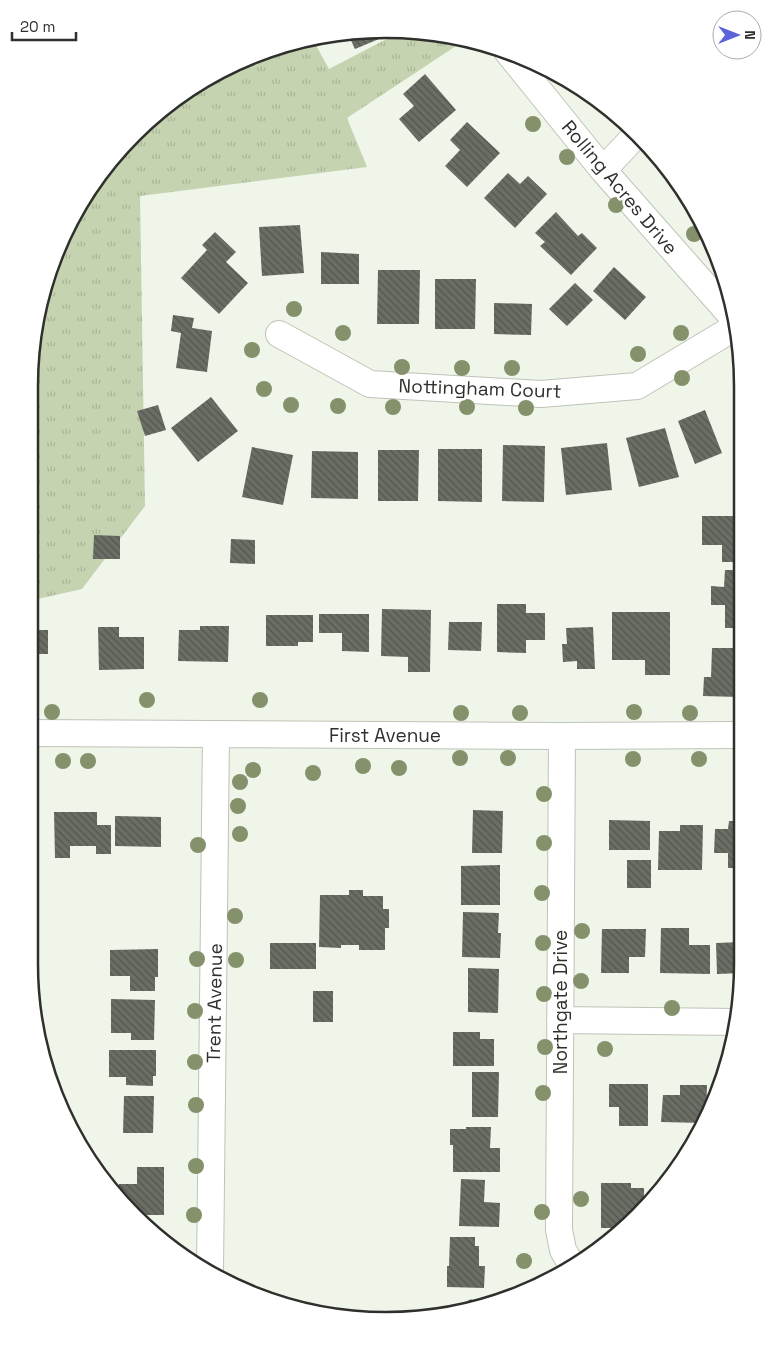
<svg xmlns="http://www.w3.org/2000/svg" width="772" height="1350" font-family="'Space Grotesk',sans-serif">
<defs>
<pattern id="park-tufts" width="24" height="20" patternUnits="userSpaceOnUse" patternTransform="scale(1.25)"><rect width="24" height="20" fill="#c5d3b0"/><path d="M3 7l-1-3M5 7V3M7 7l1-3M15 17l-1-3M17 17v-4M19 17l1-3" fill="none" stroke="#aab598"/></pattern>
<pattern id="building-back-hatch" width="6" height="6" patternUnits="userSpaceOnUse" patternTransform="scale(1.25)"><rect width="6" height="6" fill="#6a6e65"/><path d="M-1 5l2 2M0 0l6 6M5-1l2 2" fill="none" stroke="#53564f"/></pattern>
</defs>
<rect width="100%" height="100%" fill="#f0f5ea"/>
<path fill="url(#park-tufts)" d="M402 31 433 32 446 35 456 46 347 118 367 167 140 196 145 506 82 589 29 601 30 363 41 293 77 207 118 150 169 102 228 65 294 41 312 38 329 69Z"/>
<path fill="url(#building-back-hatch)" d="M363 30 398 31 355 49 347 32Z
M425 74 456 110 419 142 399 119 414 106 403 94Z
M467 122 500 153 467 187 445 166 460 150 450 140Z
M508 173 520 184 528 176 547 194 515 228 484 198Z
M556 212 578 236 582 233 597 248 571 275 540 246 545 242 535 233Z
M300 225 304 273 262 276 259 227Z
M215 232 236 252 226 262 248 283 219 314 181 278 207 250 202 245Z
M321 252 359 254V284H321Z
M614 267 646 297 625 320 593 291Z
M378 270H420L419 324H377Z
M435 279H476L475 329H435Z
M575 283 593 300 567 326 549 309Z
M494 303 532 304 531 335 494 334Z
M173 315 194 318 192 328 212 331 207 372 176 368 181 333 171 331Z
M211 397 238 431 198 462 171 428Z
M158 405 166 430 145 436 137 411Z
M705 410 722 453 695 464 678 421Z
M665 428 679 477 639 487 626 438Z
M607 443 612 490 566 495 561 448Z
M503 445 545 446 544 502 502 501Z
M252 447 293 455 283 505 242 497Z
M438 449H482V502L438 501Z
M378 450H419L418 501H378Z
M312 451 358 452V499L311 498Z
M702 516H741V562H722V545H702Z
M94 535 120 536V559H93Z
M231 539 255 540V564L230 563Z
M725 570H741V628H725V605H711V586L724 587Z
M497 604H526V613H545V640H526V653L497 652Z
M382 609 431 610 430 672H408V657L381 656Z
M612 612H670V675H645V660H612Z
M319 614H369V652L342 651V633H319Z
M266 615H313V642H298V646H266Z
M449 622H482L481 651 448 650Z
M200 626H229L228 662 178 661 179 630H200Z
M98 627H119V637H144V669L99 670Z
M593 627 595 669H577V661L563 662 562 644H567L566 628Z
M29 630H48V654H29Z
M712 648H741V677H740L739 697 703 696 704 677H711Z
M473 810 503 811 502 853H472Z
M29 811H39L38 846H29Z
M54 812H97V825H111V854H96V846H70V858H55Z
M115 816 161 817V847L115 846Z
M609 820 650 821V850H609Z
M729 821H742V868H728V853H714L715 829H728Z
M680 825H703L702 870H658L659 831H680Z
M627 860H651V888H627Z
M500 865V905H461V866Z
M349 890H363V896H383V909H389V928H385V950H359V945H341V948L319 947 320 895H349Z
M463 912 499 913 498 933H501L500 958 462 957Z
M661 928H689V945H710V974L660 973Z
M602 929H646L645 957H629V973H601Z
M742 942V973L717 974 716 943Z
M270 943H316V969H270Z
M158 949V977H155V991H130V976H110V950Z
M468 968 499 969 498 1013 468 1012Z
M313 991H333V1022H313Z
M111 999 155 1000 154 1040H131V1033H111Z
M453 1032H480V1039H494V1066H453Z
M109 1050H156V1076H153V1086L126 1085V1077H109Z
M472 1072H499L498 1117H472Z
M609 1084H648V1126H619V1107H609Z
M680 1085H707L706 1118 704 1123 661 1122 663 1095H680Z
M124 1096H154L153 1133H123Z
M466 1127H491L490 1148H500V1172H453V1145H450V1129H466Z
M137 1167H164V1215H138L137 1208H131L119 1197V1184H137Z
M461 1179 485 1180 484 1202 500 1203 499 1227 459 1226Z
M601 1183H631V1188H644V1206L637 1213H627V1226L625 1228H601Z
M450 1237H475V1246H479V1266H485L484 1288 447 1287V1266H449Z
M471 1299 475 1305 453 1310Z"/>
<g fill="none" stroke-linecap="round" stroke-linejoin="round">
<defs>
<path id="minor" d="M507 51 603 170 736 321
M603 170 638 133
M279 334 370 384 541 394 637 386 737 326
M29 733 562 736 742 735
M562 736 559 1230 563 1250 571 1264
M560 1020 736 1022
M210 1271 216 734"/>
</defs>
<use href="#minor" stroke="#bec3b8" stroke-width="28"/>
<use href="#minor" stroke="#fff" stroke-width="26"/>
</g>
<g fill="#85916b">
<circle cx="533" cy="124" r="8"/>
<circle cx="567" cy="157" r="8"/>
<circle cx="616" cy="205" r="8"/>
<circle cx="694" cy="234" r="8"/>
<circle cx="294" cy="309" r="8"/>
<circle cx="343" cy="333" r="8"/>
<circle cx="681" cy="333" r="8"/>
<circle cx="252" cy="350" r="8"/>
<circle cx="638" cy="354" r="8"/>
<circle cx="402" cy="367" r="8"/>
<circle cx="462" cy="368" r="8"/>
<circle cx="512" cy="368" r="8"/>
<circle cx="682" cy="378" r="8"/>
<circle cx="264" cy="389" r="8"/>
<circle cx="291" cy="405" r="8"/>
<circle cx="338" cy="406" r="8"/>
<circle cx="393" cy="407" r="8"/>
<circle cx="467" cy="407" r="8"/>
<circle cx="526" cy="408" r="8"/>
<circle cx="147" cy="700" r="8"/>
<circle cx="260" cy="700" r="8"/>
<circle cx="52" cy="712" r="8"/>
<circle cx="634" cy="712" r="8"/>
<circle cx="461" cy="713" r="8"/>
<circle cx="520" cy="713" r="8"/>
<circle cx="690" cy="713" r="8"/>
<circle cx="460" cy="758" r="8"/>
<circle cx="508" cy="758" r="8"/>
<circle cx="633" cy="759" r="8"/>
<circle cx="699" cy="759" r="8"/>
<circle cx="63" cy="761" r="8"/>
<circle cx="88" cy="761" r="8"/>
<circle cx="363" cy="766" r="8"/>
<circle cx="399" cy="768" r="8"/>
<circle cx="253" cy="770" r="8"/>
<circle cx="313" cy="773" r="8"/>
<circle cx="240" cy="782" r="8"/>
<circle cx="544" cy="794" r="8"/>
<circle cx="238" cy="806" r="8"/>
<circle cx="240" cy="834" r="8"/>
<circle cx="544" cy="843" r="8"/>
<circle cx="198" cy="845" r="8"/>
<circle cx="542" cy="893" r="8"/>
<circle cx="235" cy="916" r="8"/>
<circle cx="582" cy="931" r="8"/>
<circle cx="543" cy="943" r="8"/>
<circle cx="197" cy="959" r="8"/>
<circle cx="236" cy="960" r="8"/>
<circle cx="581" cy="981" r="8"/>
<circle cx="544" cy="994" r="8"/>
<circle cx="672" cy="1008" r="8"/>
<circle cx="195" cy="1011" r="8"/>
<circle cx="545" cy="1047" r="8"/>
<circle cx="605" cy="1049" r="8"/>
<circle cx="195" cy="1062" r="8"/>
<circle cx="543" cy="1093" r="8"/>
<circle cx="196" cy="1105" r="8"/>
<circle cx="196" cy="1166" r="8"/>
<circle cx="581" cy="1199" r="8"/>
<circle cx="542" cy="1212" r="8"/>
<circle cx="194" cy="1215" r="8"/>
<circle cx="524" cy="1261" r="8"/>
</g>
<g text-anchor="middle" stroke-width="5" stroke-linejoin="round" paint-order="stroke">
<g font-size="19" fill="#2f302c" stroke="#fff">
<text transform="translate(620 187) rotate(50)" y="7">Rolling Acres Drive</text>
<text transform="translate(480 388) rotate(2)" y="7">Nottingham Court</text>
<text x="385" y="742">First Avenue</text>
<text transform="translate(560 1002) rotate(-90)" y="7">Northgate Drive</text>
<text transform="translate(214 1003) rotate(-89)" y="7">Trent Avenue</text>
</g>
</g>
<path d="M0 0H772V1350H0ZM386 38H386A348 348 0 0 1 734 386V964A348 348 0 0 1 386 1312H386A348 348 0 0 1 38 964V386A348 348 0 0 1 386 38Z" fill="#fff" fill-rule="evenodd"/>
<path fill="none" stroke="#2f302c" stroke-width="2.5" d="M386 38H386A348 348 0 0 1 734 386V964A348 348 0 0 1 386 1312H386A348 348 0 0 1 38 964V386A348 348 0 0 1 386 38Z"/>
<g transform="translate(737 35) rotate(90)"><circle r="24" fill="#ffffff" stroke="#acacab"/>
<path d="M0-4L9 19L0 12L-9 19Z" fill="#5c64db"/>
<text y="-8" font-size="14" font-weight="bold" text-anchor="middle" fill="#2f302c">N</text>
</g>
<path d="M12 32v8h64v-8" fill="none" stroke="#2f302c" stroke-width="2.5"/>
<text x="20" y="32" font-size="15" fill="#2f302c" stroke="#ffffff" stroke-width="4" paint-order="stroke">20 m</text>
</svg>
